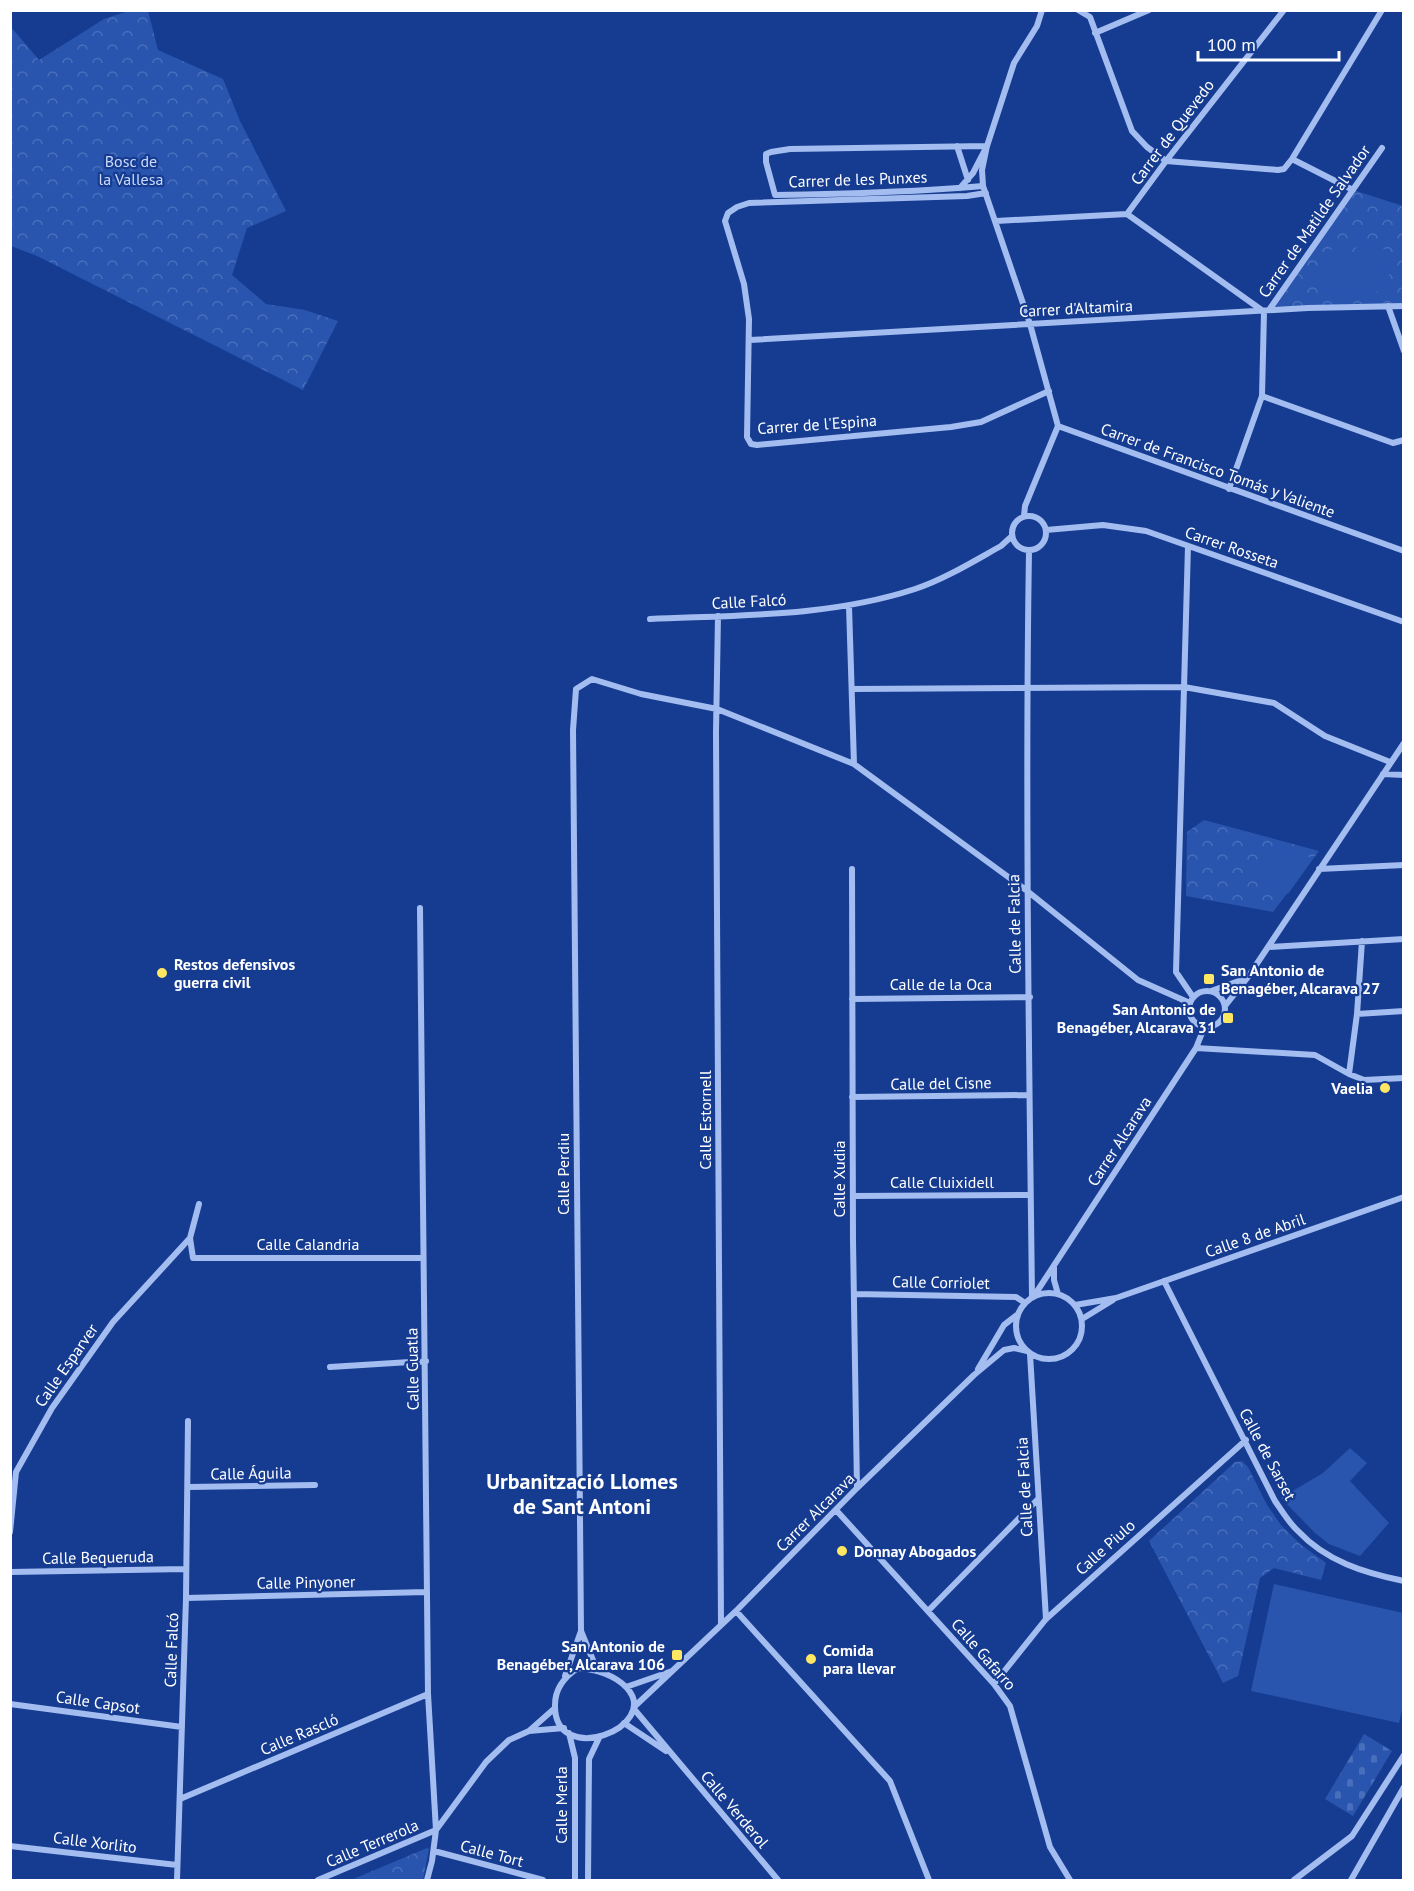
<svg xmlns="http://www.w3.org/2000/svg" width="1414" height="1891" font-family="'PT Sans',sans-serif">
<defs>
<pattern id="forest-crowns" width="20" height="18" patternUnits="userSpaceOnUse" patternTransform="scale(1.5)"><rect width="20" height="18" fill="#2955af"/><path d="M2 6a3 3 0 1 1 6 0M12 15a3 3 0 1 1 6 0" fill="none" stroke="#496ebb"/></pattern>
<pattern id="cemetery-stones" width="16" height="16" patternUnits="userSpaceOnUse" patternTransform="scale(1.5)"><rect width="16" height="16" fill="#2955af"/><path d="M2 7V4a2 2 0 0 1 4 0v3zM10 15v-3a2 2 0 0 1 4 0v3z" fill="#496ebb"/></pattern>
</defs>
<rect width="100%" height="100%" fill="#163c91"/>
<path fill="url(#forest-crowns)" d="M129 11H148L158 50 223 79 240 121 286 211 247 228 232 275 266 304 305 310 338 321 303 390 37 256 11 246V27L39 60 104 19Z
M1353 190 1403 206V306L1269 310Z
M1204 820 1319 851 1273 912 1186 896 1187 832Z
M1242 1461 1248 1467 1267 1505 1281 1525 1300 1544 1326 1563 1321 1580 1274 1568 1260 1578 1238 1676 1223 1683 1149 1541 1235 1462Z
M427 1848 429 1849 423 1880H351Z"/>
<path fill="url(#cemetery-stones)" d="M1364 1734 1392 1751 1353 1816 1325 1799Z"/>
<path fill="#2955af" d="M1377 245 1378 250 1386 249 1390 284 1382 285 1383 291 1361 293 1360 287 1355 288V295L1333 297 1332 290 1323 291 1319 256 1328 255V250L1350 248 1351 252H1356V247Z
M1272 848 1293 849 1313 859 1288 894 1257 881Z
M1350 1448 1367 1463 1350 1481 1389 1523 1360 1556 1329 1544 1315 1533 1281 1498 1323 1473Z
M1274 1584 1403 1613 1404 1701 1399 1723 1251 1691Z"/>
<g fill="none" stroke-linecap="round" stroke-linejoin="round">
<path stroke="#a4bdf0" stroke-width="6" d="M1042 10 1037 26 1014 63 987 146 982 170 983 186 1030 324 1058 426
M1078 10 1090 17 1132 131 1147 147 1166 161 1278 170 1284 169 1292 159 1382 10
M1095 33 1149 10
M957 146 968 180
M1292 159 1353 190
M960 188 973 173 987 146 790 149 771 152 766 154V162L775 195C844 194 914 192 983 186
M986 193 967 196 749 203 737 207 728 213 725 221 744 284 749 319 747 437 751 444 757 445 951 427 981 422 1049 391
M1127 214 1166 161 1284 10
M996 221 1127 214 1263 311
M1388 306 1404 351
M1269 310 1382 148
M750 340 1308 308 1404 306
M1262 396 1393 443 1404 440
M1058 426 1404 551
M1229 489 1262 396 1264 312
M1012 533a17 17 0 1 1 34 0a17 17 0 1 1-34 0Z
M1024 516 1025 506 1058 426
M1046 530 1103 525 1146 531 1404 622
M1188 546 1176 972 1193 997
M1029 551C1025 800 1029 1048 1032 1297
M849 606 854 764
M718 616 716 732 721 1625
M650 619C739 615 829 617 915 589 943 580 974 561 1001 546L1012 536
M852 689 1184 687 1274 703 1325 736 1390 762
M1383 774 1404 775
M852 869 853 1241 857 1488
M1319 869 1404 865
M420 908 428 1694 436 1830 432 1861 427 1880
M1268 947 1404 939
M1189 1009a18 18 0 1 1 36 0a18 18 0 1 1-36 0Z
M1211 991 1247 978
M852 999 1030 997
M1225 1006 1248 977 1404 743
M1357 1014 1404 1011
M1196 1048 1315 1055 1349 1074 1364 1080 1404 1078
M1349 1074 1357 1014 1362 941
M852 1097 1029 1095
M853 1196 1030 1195
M199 1204 190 1238 193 1258H423
M1054 1267V1280L1058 1294
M1164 1281 1275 1501C1282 1511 1289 1523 1298 1531 1326 1561 1364 1573 1404 1581
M1016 1326a33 33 0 1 1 66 0a33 33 0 1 1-66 0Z
M854 1294 1016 1297 1025 1303
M1034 1296 1196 1048 1204 1028
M1075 1305 1116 1298 1404 1197
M1082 1319 1113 1300
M1030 1354 1046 1619
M330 1367 426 1361
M978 1369 1004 1325 1017 1315
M188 1487 315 1485
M836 1510 994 1684 1010 1706 1050 1847 1070 1880
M10 1532 16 1472 52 1408 113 1322 190 1238
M10 1572 186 1569
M186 1598 427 1592
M736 1611 890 1781 929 1880
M928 1611 1038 1499
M581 1631 573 730 576 689 592 679 641 694 717 709 854 764 1026 890 1138 980 1190 1003
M578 1668C595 1669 615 1675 627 1688 662 1727 554 1769 555 1705 555 1688 564 1677 578 1668Z
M565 1676 581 1631 597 1670
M994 1684 1046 1619 1246 1440
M626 1687 672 1671
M10 1704 182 1727
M634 1707 736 1611 857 1488 974 1375 1004 1350 1014 1348 1027 1351
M555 1708 529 1731 564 1728
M634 1709 778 1880
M624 1723 666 1751
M569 1733 575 1758V1880
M180 1799 428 1694
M436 1830 486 1762 509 1740 529 1731
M10 1846 177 1865
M434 1851 543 1880
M177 1880 186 1598 188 1421
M318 1880 436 1830
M588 1880 589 1759 599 1738
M1294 1880 1352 1836 1404 1755
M1351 1880 1404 1787"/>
</g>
<g fill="#ffe663" stroke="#163c91" stroke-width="2">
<circle cx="162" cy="973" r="6"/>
<rect x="1203" y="973" width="12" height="12" rx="3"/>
<rect x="1222" y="1012" width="12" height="12" rx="3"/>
<circle cx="1385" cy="1088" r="6"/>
<circle cx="842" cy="1551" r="6"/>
<rect x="671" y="1649" width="12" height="12" rx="3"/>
<circle cx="811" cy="1659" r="6"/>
</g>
<g text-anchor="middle" stroke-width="4.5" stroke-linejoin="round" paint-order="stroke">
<g font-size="16" fill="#fff" stroke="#163c91">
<text transform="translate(1172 132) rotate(-53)" y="6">Carrer de Quevedo</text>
<text transform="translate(858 179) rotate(-2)" y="6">Carrer de les Punxes</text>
<text transform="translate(1314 221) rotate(-55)" y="6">Carrer de Matilde Salvador</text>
<text transform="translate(1076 308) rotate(-3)" y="6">Carrer d'Altamira</text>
<text transform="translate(817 424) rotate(-4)" y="6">Carrer de l'Espina</text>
<text transform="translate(1218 470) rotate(20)" y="6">Carrer de Francisco Tomás y Valiente</text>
<text transform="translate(1232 547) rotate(19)" y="6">Carrer Rosseta</text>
<text transform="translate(749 601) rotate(-3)" y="6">Calle Falcó</text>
<text transform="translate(1014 924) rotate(-91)" y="6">Calle de Falcia</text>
<text x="941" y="990">Calle de la Oca</text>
<text transform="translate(941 1083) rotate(-1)" y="6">Calle del Cisne</text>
<text transform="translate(705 1120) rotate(-90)" y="6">Calle Estornell</text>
<text transform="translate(1119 1141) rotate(-57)" y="6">Carrer Alcarava</text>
<text transform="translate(563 1174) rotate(-90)" y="6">Calle Perdiu</text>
<text transform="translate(839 1179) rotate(-90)" y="6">Calle Xudia</text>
<text x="942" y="1188">Calle Cluixidell</text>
<text transform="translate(1255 1235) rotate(-19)" y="6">Calle 8 de Abril</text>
<text x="308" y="1250">Calle Calandria</text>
<text transform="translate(941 1282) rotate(1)" y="6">Calle Corriolet</text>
<text transform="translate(66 1365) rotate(-55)" y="6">Calle Esparver</text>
<text transform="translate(412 1369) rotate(-91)" y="6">Calle Guatla</text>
<text transform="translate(1268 1454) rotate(62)" y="6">Calle de Sarset</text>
<text transform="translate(251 1473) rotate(-1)" y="6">Calle Águila</text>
<text transform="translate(1024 1487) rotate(-93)" y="6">Calle de Falcia</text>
<text transform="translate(815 1512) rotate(-45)" y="6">Carrer Alcarava</text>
<text transform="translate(1105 1547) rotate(-42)" y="6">Calle Piulo</text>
<text transform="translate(98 1557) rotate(-1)" y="6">Calle Bequeruda</text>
<text transform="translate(306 1582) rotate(-1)" y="6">Calle Pinyoner</text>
<text transform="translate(171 1650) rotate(-88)" y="6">Calle Falcó</text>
<text transform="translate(984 1654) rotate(49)" y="6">Calle Gafarro</text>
<text transform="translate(98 1702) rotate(8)" y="6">Calle Capsot</text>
<text transform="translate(299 1734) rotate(-23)" y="6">Calle Rascló</text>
<text transform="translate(561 1805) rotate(-90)" y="6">Calle Merla</text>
<text transform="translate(735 1809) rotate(50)" y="6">Calle Verderol</text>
<text transform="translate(95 1842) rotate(7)" y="6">Calle Xorlito</text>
<text transform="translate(372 1843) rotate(-23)" y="6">Calle Terrerola</text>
<text transform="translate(492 1853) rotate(15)" y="6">Calle Tort</text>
</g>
<g font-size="16" fill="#cbdbfb" stroke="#163c91">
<text x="131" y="167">Bosc de<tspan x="131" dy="18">la Vallesa</tspan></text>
</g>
<g font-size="16" font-weight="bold" fill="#fff" stroke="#163c91" text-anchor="start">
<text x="174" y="970">Restos defensivos<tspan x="174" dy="18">guerra civil</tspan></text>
<text x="1221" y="976">San Antonio de<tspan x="1221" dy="18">Benagéber, Alcarava 27</tspan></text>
<text x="1216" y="1015" text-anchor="end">San Antonio de<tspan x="1216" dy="18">Benagéber, Alcarava 31</tspan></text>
<text x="1373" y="1094" text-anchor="end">Vaelia</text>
<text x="854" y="1557">Donnay Abogados</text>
<text x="665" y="1652" text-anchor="end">San Antonio de<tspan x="665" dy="18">Benagéber, Alcarava 106</tspan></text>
<text x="823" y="1656">Comida<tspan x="823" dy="18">para llevar</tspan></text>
</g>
<g font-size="22" font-weight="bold" fill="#fff" stroke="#163c91">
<text x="582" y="1489">Urbanització Llomes<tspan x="582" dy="25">de Sant Antoni</tspan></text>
</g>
</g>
<rect width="1414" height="1891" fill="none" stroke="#ffffff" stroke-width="24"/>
<path d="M1198 51v9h141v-9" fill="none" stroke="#ffffff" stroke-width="3"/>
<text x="1207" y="51" font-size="18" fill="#ffffff" stroke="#163c91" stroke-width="4.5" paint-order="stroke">100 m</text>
</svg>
